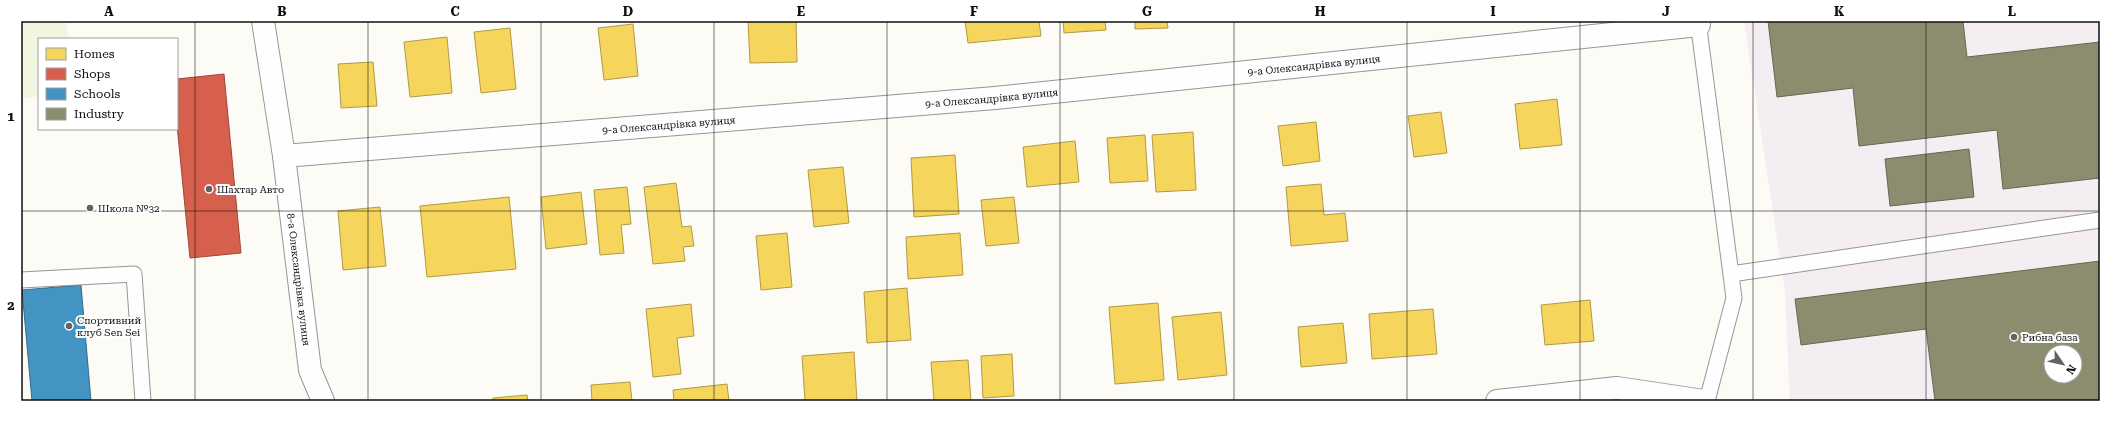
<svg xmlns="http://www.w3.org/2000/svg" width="2121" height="422" font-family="'Roboto Serif',serif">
<rect width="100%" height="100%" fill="#fcfbf6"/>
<path fill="#f4eef2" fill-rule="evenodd" d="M1744 21H2100V401H1790L1785 292ZM2051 352H2075V376H2051Z"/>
<path fill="#f0f6df" d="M21 21H66L69 39H39V96L21 99Z"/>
<path fill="#f6d55c" stroke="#b19a45" d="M748 21H796L797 62 750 63Z
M965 21H1039L1041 36 968 43Z
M1063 21H1105L1106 30 1064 33Z
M1135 21H1167L1168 28 1135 29Z
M633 24 638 76 604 80 598 28Z
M510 28 516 89 481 93 474 32Z
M447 37 452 93 410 97 404 42Z
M373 62 377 106 341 108 338 64Z
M1557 99 1562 145 1520 149 1515 104Z
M1441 112 1447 153 1414 157 1408 116Z
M1316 122 1320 161 1283 166 1278 126Z
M1193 132 1196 190 1156 192 1152 135Z
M1145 135 1148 181 1110 183 1107 138Z
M1075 141 1079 182 1027 187 1023 147Z
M955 155 959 214 914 217 911 158Z
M843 167 849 223 814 227 808 170Z
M676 183 682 227 691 226 694 246 683 247 685 261 653 264 644 187Z
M1321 184 1324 215 1345 213 1348 241 1291 246 1286 187Z
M627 187 631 224 621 225 624 253 600 255 594 190Z
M581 192 587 244 546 249 541 197Z
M509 197 516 269 427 277 420 206Z
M1014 197 1019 243 986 246 981 200Z
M380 207 386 266 343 270 338 211Z
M787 233 792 287 761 290 756 236Z
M960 233 963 275 908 279 906 237Z
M907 288 911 340 867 343 864 292Z
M1590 300 1594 341 1545 345 1541 305Z
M1158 303 1164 380 1115 384 1109 307Z
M691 304 694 336 677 338 681 374 653 377 646 309Z
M1433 309 1437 354 1372 359 1369 314Z
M1221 312 1227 375 1178 380 1172 317Z
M1343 323 1347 363 1301 367 1298 327Z
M854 352 857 401H805L802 356Z
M1012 354 1014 396 983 398 981 356Z
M968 360 971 401H934L931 362Z
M630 382 632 401H592L591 385Z
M727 384 729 401H674L673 390Z
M527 395 528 401H493V398Z"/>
<path fill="#d6604d" stroke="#9b483b" d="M224 74 241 253 190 258 177 125V79Z"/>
<path fill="#4393c3" stroke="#346c8d" d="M81 285 91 401H32L22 290Z"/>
<path fill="#8c8c6e" stroke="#676752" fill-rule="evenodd" d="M1768 21H1963L1967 57 2100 42V178L2003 189 1997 130 1859 146 1853 88 1777 97Z
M1969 149 1974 197 1890 206 1885 159Z
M2100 261V401H1935L1926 329 1801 345 1795 299ZM2051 352H2075V376H2051Z"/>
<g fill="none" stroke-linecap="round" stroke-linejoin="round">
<defs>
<path id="service" d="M1698 21 1734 298 1707 401
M1731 274 2100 220
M21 280 134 274 143 401"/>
<g id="minor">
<path id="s1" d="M263 21 284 156 310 370 323 401"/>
<path id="s2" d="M284 156 995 98 1699 25"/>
<path d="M1497 401 1617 388 1704 401"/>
</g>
</defs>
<use href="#service" stroke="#969694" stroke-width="17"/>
<use href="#minor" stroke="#969694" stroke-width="24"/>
<use href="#service" stroke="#fffefe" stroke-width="15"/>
<use href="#minor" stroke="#fffefe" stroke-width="22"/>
</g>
<path fill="none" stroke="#101010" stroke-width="1" stroke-opacity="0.55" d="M195 21V401M368 21V401M541 21V401M714 21V401M887 21V401M1060 21V401M1234 21V401M1407 21V401M1580 21V401M1753 21V401M1926 21V401M21 211H2100"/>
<g fill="#636260" stroke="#fff" stroke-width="1.5">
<circle cx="209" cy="189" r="4"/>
<circle cx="90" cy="208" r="4"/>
<circle cx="69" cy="326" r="4"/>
<circle cx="2014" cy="337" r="4"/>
</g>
<g text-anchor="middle" stroke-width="4" stroke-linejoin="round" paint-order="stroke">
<g font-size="10" fill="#101010" stroke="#fff">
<text dy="4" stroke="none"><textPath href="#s2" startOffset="1034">9-а Олександрівка вулиця</textPath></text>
<text dy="4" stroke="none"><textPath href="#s2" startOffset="710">9-а Олександрівка вулиця</textPath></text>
<text dy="4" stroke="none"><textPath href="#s2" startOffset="386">9-а Олександрівка вулиця</textPath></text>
<text dy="4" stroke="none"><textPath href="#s1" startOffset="261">8-а Олександрівка вулиця</textPath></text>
</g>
<g font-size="10" fill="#101010" stroke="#fff" text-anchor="start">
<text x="217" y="193">Шахтар Авто</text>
<text x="98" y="212">Школа №32</text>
<text x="77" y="324">Спортивний<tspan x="77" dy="12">клуб Sen Sei</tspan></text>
<text x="2022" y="341">Рибна база</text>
</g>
</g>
<rect width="2121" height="422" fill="none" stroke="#ffffff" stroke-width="44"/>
<rect x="38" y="38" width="140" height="92" fill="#ffffff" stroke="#9f9f9f"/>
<rect x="46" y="48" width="20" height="12" fill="#f6d55c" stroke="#9f9f9f"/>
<text x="74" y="58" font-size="12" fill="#101010">Homes</text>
<rect x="46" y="68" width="20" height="12" fill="#d6604d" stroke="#9f9f9f"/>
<text x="74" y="78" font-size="12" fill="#101010">Shops</text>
<rect x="46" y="88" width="20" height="12" fill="#4393c3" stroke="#9f9f9f"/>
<text x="74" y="98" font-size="12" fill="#101010">Schools</text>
<rect x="46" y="108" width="20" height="12" fill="#8c8c6e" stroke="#9f9f9f"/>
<text x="74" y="118" font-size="12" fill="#101010">Industry</text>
<g transform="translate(2063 364) rotate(124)"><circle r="19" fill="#ffffff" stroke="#9f9f9f"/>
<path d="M0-3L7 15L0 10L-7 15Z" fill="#636260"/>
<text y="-6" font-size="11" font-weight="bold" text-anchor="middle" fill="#101010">N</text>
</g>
<rect x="22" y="22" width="2077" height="378" fill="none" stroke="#101010" stroke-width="1.5"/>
<g font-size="13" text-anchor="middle" font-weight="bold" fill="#101010">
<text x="109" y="16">A</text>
<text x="282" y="16">B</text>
<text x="455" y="16">C</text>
<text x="628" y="16">D</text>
<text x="801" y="16">E</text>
<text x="974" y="16">F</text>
<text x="1147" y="16">G</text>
<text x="1320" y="16">H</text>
<text x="1493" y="16">I</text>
<text x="1666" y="16">J</text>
<text x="1839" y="16">K</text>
<text x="2012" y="16">L</text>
<text x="11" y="121">1</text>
<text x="11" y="310">2</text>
</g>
</svg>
